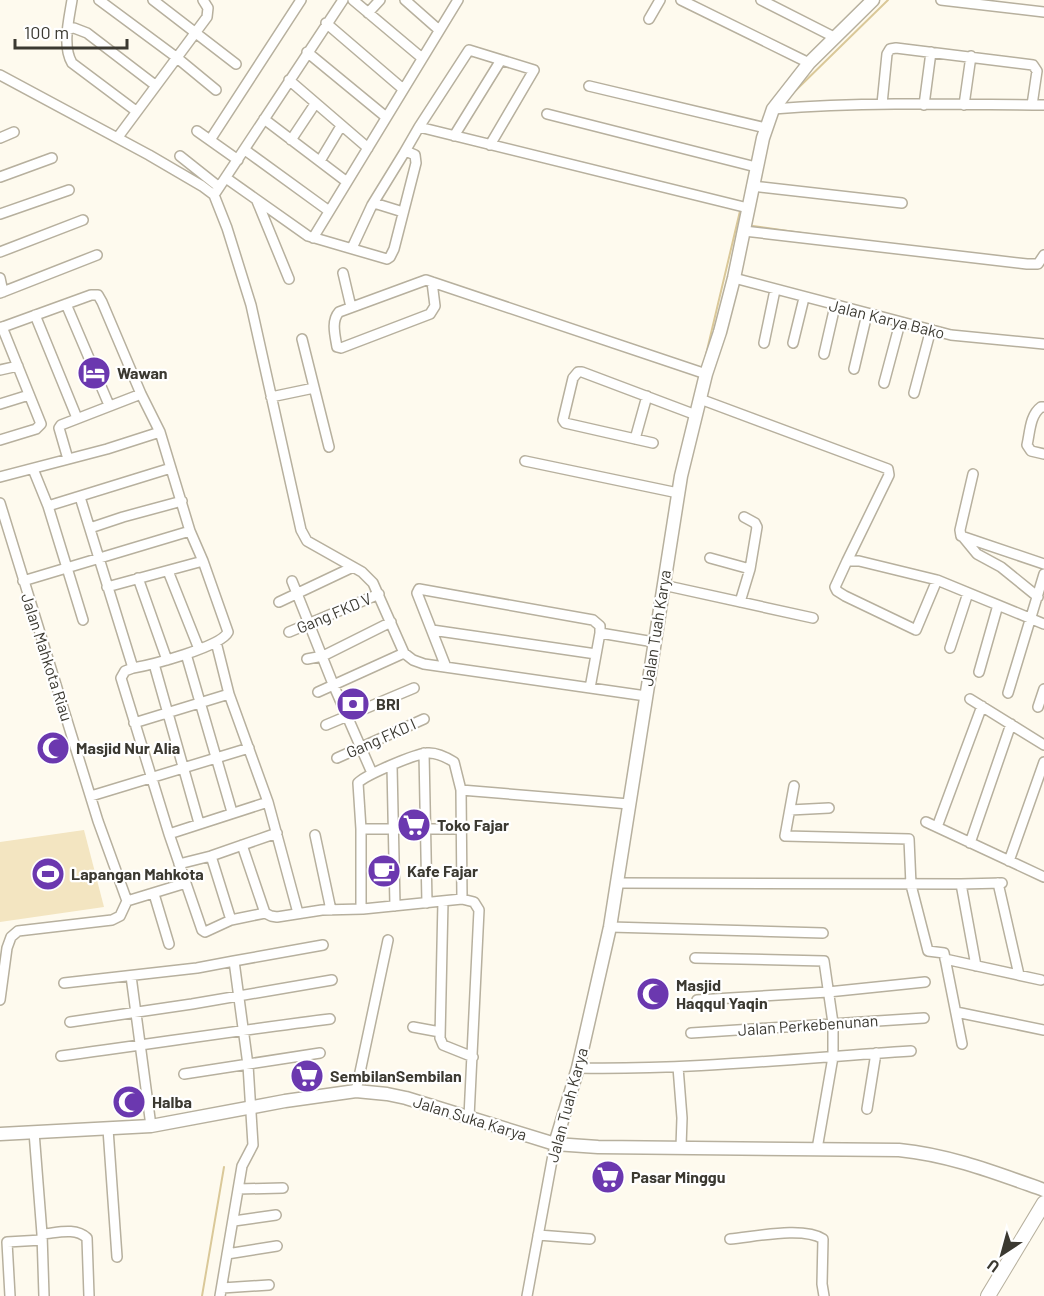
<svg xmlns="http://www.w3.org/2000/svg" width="1044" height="1296" font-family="Barlow,sans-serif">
<rect width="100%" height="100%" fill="#fefaee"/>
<path fill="#f3e5c1" d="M84 830 104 907 0 922V842Z"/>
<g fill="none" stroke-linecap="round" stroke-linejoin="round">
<path stroke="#dac898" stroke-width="2" d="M791 95 888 0
M753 226 830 237
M704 363 740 211
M202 1296 224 1167"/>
<defs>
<path id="minor" d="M72 0C69 19 62 46 72 63L136 111
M99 0 176 57 216 90
M153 0 236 64
M353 0 422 58
M405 0 439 30
M681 0 809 63
M761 0 836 38
M941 0 1044 12
M368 13 380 0
M649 19 660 0
M326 23 403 89
M68 29 74 28 87 33 155 85
M307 52 386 117
M0 75 149 155 202 186 214 195 227 228 251 305 301 530 307 541 362 572 373 583 404 653 413 660 424 664 646 696
M289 80 368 148
M589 86 766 128
M882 104 887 54 890 49 896 48 1033 65 1037 71 1032 105
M924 105 931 52
M964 105 971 56
M773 109C863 102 954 104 1044 105
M547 114 756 167
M264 119 347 182
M419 127 469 50 534 70 490 145
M197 131 238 160
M454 136 501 60
M118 137 207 17 208 8 203 0
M0 138 14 132
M210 140 301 0
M291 140 315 104
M245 150 329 211
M404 153 419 127 748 208
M180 156 219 187
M320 161 341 126
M0 177 52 158
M226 178 308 236 387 259 390 257 394 249 416 163 415 155 408 152 404 153 372 205 352 248
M752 186 902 203
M214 195 343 0
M257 201 289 279
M374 203 403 212
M0 214 69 190
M744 231 1027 264H1038L1044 255
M313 238 458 0
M0 252 83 220
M343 273 351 307
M0 278 3 292
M734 278 951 335 1044 344
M432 282 435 306 430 314 341 348 337 347C335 335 331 321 339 312L426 280 706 374
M0 293 97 255
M66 304 109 405
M35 315 77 418
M0 328 91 295H98L102 302 141 394 160 432 190 531 203 561 228 632C221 647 151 665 133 668
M302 339 329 447
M764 343 775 290
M793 343 804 298
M824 354 835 306
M854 369 867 314
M0 370 18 366
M884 383 900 323
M914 393 931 329
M271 397 314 388
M700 399 888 469 889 475 847 561
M0 404 29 395
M1044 407H1041C1030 415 1030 432 1027 445L1031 451 1044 454
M635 439 647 396
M0 440 36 429 41 424 2 327
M653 443 565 423 563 420 573 378 578 372H582L696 415
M68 459 59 428 61 425 141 394
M525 461 678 493
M33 469 48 506
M973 474 960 530 961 536 1044 564
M0 477 107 449 160 432
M80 497 133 668 125 671 121 678 169 834 202 930 205 932 231 920 265 913 271 916 277 917 322 910 363 909 462 899
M0 503 98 821 127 901 120 916 112 920 18 931 11 937 7 948 0 1000
M744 517 755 523 757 527 750 569
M90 528 123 517 182 501
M963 537 977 554 1001 567 1038 597
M710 558 750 569 740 602
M168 571 199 649
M138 578 167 660
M937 580 916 630 845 596 837 591 835 587 847 561H859L937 580 1044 624
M23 581 190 531
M292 581 333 684 372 773
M663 585 813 618
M107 587 203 561
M279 602 353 567
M83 620 48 506 171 468
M432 630 596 654
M289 632 379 594
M600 633 654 642
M216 642 229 694 268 802 298 913
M950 648 968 593
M186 654 232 812
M307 659 323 656 391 622
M154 664 199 823
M446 667 417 593 419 589 593 620 600 626V633L590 688
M979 672 998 605
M318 692 404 653
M1008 693 1044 574
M970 699 1044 745
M1038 707 1044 689
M134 723 229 694
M326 725 414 688
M424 753 427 903
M337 758 424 719
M392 766 395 906
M794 786 785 836 909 839 911 885 928 951 944 953 962 1044
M461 790 629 804
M91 796 249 748
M790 810 829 808
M926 822 1044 877
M937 827 982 706
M361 829H462
M169 834 268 802
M315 835 331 910
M970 843 1011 724
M242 845 265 913
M211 856 231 920
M1009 861 1044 762
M179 864 211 856 277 833
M617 883 961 884 976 966
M998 883 1019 975
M961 884 1002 883
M154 894 169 944
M127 901 186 883
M443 901 440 1038 443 1045 473 1057
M363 909 361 905V829L358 783C365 775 415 754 427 753 437 752 446 757 454 762L461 790 462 899 474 902 479 910 469 1117
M610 927 823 933
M695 958 824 961 833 1023V1057L817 1149
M945 959 1041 980
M131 976 151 1126
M64 983 197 968 234 961
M697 1000 828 992 925 982
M956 1012 1044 1030
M70 1022 192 1004 332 980
M413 1027 440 1032
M691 1033 924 1018
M61 1056C151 1044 240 1030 330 1019
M678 1067 682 1118 681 1147
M578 1068C689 1070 800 1058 911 1051
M184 1074 320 1053
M356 1091 388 940
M867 1109 876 1053
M108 1129 117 1257
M34 1132 42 1234 44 1296
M238 1189 283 1188
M234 1221 276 1215
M42 1234C57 1233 75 1227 87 1238L89 1296
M538 1235 590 1239
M730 1239C754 1237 803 1226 823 1239L822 1284 824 1296
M227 1254 277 1246
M222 1288 269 1285
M10 1296 7 1242 42 1240
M220 1296 242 1166 253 1145 248 1065 234 961 323 945
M527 1296 555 1144"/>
<path id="major" d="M0 1134 151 1126 285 1101 356 1091 387 1094 406 1098 555 1144 598 1147 899 1150C950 1155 996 1173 1044 1190
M555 1144 578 1068 610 927 681 476 706 374 720 332 734 278 763 138 773 109 809 63 873 0"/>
<path id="highway" d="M988 1296 1044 1203"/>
</defs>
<use href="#minor" stroke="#b7b09e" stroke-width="12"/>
<use href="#major" stroke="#b7b09e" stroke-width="15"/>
<use href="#highway" stroke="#b7b09e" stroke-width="16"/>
<use href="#minor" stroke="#fff" stroke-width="9"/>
<use href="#major" stroke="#fff" stroke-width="12"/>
<use href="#highway" stroke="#fff" stroke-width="14"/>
</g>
<defs>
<symbol id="hotel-disc" viewBox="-11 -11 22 22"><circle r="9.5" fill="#6b38af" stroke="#fff"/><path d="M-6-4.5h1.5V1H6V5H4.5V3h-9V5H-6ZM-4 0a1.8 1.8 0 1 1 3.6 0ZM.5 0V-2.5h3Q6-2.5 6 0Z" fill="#fff"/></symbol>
<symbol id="bank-disc" viewBox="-11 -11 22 22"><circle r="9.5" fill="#6b38af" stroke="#fff"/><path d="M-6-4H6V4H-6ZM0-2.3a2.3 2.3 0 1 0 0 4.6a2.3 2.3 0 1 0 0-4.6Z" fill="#fff"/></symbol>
<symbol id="mosque-disc" viewBox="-11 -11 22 22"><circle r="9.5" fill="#6b38af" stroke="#fff"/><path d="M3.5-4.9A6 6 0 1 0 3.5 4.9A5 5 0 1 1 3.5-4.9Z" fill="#fff"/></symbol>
<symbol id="supermarket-disc" viewBox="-11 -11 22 22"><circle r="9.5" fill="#6b38af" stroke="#fff"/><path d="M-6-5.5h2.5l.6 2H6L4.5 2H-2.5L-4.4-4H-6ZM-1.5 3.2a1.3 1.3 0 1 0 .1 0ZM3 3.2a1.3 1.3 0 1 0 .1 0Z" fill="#fff"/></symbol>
<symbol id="cafe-disc" viewBox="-11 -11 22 22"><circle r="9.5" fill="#6b38af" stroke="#fff"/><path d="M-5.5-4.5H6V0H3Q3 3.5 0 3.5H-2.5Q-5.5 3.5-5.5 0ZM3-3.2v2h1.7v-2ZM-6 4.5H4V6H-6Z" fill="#fff"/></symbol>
<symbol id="stadium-disc" viewBox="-11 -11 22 22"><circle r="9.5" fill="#6b38af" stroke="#fff"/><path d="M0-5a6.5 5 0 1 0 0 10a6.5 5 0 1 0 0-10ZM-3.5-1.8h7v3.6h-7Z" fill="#fff"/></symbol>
</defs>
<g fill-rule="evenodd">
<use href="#hotel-disc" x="75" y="354" width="38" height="38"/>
<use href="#bank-disc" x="334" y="685" width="38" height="38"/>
<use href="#mosque-disc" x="34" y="729" width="38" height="38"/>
<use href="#supermarket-disc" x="395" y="806" width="38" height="38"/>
<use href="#cafe-disc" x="365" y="852" width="38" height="38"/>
<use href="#stadium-disc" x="29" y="855" width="38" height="38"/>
<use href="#mosque-disc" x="634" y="975" width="38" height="38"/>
<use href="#supermarket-disc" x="288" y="1057" width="38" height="38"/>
<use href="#mosque-disc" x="110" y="1083" width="38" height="38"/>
<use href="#supermarket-disc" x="589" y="1158" width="38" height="38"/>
</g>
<g text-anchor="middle" stroke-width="4.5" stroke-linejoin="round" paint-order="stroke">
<g font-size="16" fill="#3b3931" stroke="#fff">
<text transform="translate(887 319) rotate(14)" y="6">Jalan Karya Bako</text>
<text transform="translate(334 613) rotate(-23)" y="6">Gang FKD V</text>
<text transform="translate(656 628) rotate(-81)" y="6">Jalan Tuah Karya</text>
<text transform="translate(47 657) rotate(72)" y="6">Jalan Mahkota Riau</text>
<text transform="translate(381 738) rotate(-24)" y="6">Gang FKD I</text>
<text transform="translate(808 1025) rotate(-4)" y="6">Jalan Perkebenunan</text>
<text transform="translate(567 1105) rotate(-75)" y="6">Jalan Tuah Karya</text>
<text transform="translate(470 1118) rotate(17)" y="6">Jalan Suka Karya</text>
</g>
<g font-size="16" font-weight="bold" fill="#3b3931" stroke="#fff" text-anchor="start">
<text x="117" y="379">Wawan</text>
<text x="376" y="710">BRI</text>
<text x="76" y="754">Masjid Nur Alia</text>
<text x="437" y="831">Toko Fajar</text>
<text x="407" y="877">Kafe Fajar</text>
<text x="71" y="880">Lapangan Mahkota</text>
<text x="676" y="991">Masjid<tspan x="676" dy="18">Haqqul Yaqin</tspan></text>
<text x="330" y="1082">SembilanSembilan</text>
<text x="152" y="1108">Halba</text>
<text x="631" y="1183">Pasar Minggu</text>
</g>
</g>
<g transform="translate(1002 1254) rotate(216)" stroke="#ffffff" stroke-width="4.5" paint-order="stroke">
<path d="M0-4.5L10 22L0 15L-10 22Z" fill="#3b3931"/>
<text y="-9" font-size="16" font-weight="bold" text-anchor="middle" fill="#3b3931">U</text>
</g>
<path d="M15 39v9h112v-9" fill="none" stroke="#3b3931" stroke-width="3"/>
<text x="24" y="39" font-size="18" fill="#3b3931" stroke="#ffffff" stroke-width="4.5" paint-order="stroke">100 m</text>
</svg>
